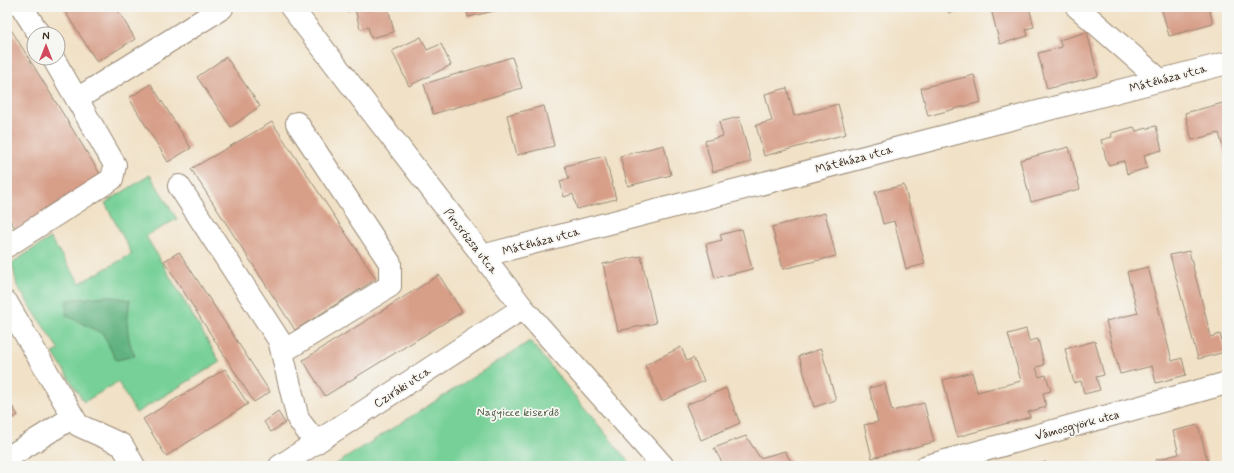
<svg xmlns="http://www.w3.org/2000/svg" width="1234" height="473" font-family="Mynerve,sans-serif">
<rect width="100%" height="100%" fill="#f6f6f2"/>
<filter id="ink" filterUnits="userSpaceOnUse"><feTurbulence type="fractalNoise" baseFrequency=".025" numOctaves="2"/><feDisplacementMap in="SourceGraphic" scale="8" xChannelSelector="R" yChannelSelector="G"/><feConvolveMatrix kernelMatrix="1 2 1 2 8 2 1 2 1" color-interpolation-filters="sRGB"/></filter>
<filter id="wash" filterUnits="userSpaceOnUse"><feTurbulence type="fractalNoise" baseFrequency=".012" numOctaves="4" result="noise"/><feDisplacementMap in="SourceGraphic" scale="16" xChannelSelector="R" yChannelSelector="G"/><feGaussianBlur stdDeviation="0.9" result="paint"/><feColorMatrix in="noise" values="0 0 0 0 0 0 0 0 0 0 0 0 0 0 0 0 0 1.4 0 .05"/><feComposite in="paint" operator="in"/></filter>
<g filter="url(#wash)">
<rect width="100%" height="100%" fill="#f1e1c6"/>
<path fill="#76d097" stroke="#587d5a" d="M150 175 177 219 146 236 220 362 136 413 118 382 84 402 53 353 59 350 17 286 12 263 50 238 80 283 132 254 105 203Z
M530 341 632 466H333Z"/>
<path fill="#60b280" stroke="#4e6e4f" d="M108 296 130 300C127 321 125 336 135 356L116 360 103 334 66 315 67 300Z"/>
<g id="blocks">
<path fill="#d79e88" d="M62 7H116L135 39 97 62Z
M347 7H388L394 32 371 38 368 27 360 29 355 9 348 11Z
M466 7H507V8L468 17Z
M948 7H970L971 8 949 13Z
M1000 7H1029L1034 27 1026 29 1028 36 1000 44 991 9Z
M1172 7H1209L1213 24 1169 36 1162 10Z
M7 23 102 177 16 230 7 215Z
M1087 32 1098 76 1047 89 1038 53 1062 47 1059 40Z
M421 37 427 50 441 44 451 65 409 86 392 51Z
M226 57 260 106 231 127 197 77Z
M512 57 522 88 433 114 424 84Z
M974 75 981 102 928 116 921 88Z
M151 84 191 148 168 162 129 98Z
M787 88 794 116 838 104 846 134 764 156 756 125 772 121 765 94Z
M1227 102V154L1225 155 1219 133 1192 140 1185 113Z
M544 106 554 146 517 155 507 115Z
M739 117 751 162 713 172 705 141 723 136 719 122Z
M272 122 376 279 295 330 191 169Z
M1156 126 1162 150 1144 155 1147 168 1127 174 1124 161 1108 165 1101 140 1112 137 1111 133 1134 127 1136 131Z
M664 145 671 175 628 186 620 156Z
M1069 147 1080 189 1031 202 1020 160Z
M605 156 616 199 577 209 573 194 564 197 560 181 569 179 565 166Z
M904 185 925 264 906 269 894 221 883 224 875 192Z
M825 213 836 256 783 269 772 227Z
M742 229 752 269 715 278 706 244 722 240 720 235Z
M1189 251 1211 337 1220 334 1225 352 1198 359 1170 255Z
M179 252 270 392 254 402 164 261Z
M641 256 656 323 618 331 603 264Z
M1148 267 1172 361 1182 358 1186 375 1156 383 1152 366 1120 374 1106 321 1138 313 1127 272Z
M439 275 462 312 325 396 303 360Z
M1026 329 1029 341 1038 339 1044 365 1036 367 1039 377 1046 375 1051 391 1043 393 1046 407 1028 412 1030 417 957 437 943 380 972 372 977 392 1021 381 1008 334Z
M1095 341 1104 375 1096 377 1100 390 1084 394 1081 381 1074 383 1065 349Z
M681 347 687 361 693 358 704 381 662 401 645 365Z
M821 349 836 400 814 407 799 356Z
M225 369 248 404 166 456 143 419Z
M885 384 892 411 924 403 934 442 872 458 864 425 878 422 869 388Z
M726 388 740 423 701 440 686 405Z
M7 399 18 415 7 422Z
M278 412 285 423 271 432 264 422Z
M1198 425 1209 466H1158L1156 460 1179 454 1173 431Z
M746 436 760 458 785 451 793 466H724L714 448Z
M1046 462 1047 466H1033V465Z"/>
</g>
</g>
<g filter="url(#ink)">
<use href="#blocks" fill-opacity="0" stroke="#968672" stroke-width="1"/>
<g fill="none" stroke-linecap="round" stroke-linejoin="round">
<defs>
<path id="minor" d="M22 7 39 34
M291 7 523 308 663 466
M1077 7 1160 80
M77 99 222 8
M179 186 279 340 298 419 316 443
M7 246 112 179 115 165 53 58
M482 256 1227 63
M7 303 78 425 122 445 134 466
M282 352 390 286V263L297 123
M7 458 73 417
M280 466 523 308
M927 466 1227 383"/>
</defs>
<use href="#minor" stroke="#968672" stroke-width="24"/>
<use href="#minor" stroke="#fff" stroke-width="22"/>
</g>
</g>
<g text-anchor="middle" stroke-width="3.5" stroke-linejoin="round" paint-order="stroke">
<g font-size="12" fill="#3b2a1e" stroke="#f6f6f2">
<text transform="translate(1168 78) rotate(-15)" y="4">Mátéháza utca</text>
<text transform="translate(854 159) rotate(-15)" y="4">Mátéháza utca</text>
<text transform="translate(471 241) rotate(52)" y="4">Pirosrózsa utca</text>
<text transform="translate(541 241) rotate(-15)" y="4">Mátéháza utca</text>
<text transform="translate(402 387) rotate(-33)" y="4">Cziráki utca</text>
<text transform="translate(1077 425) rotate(-15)" y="4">Vámosgyörk utca</text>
</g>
<g font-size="12" fill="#4d5c42" stroke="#f6f6f2">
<text x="518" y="416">Nagyicce kiserdő</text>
</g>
</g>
<rect width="1234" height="473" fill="none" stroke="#f6f6f2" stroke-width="24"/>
<g transform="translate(46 46)"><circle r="19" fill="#f6f6f2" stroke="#aba49d"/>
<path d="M0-3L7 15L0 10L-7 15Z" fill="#d1495b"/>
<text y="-6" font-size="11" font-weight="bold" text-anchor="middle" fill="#3b2a1e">N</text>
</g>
</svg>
